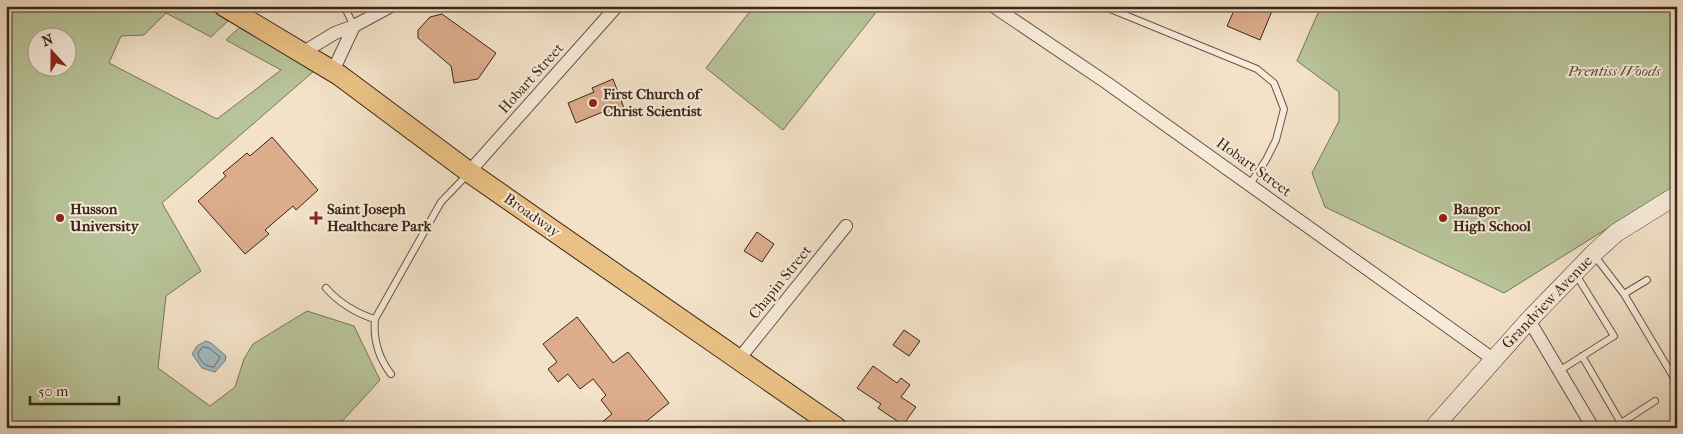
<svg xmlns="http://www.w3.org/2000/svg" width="1683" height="434" font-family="'IM FELL French Canon',serif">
<rect width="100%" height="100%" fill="#f3e2c8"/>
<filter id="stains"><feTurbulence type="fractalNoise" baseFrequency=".004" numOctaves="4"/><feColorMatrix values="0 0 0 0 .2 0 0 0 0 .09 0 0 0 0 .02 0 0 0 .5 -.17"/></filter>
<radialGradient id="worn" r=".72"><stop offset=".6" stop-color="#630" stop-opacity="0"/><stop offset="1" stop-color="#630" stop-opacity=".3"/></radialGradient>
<path fill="#b8c499" stroke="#7a7459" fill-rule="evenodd" d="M6 6H207L228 21 211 37 166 13 144 35 121 36 109 63 217 119 281 70 226 40 241 26 314 71 162 203 201 271 166 296 158 368 210 406 235 387 244 359 253 344 307 311 354 326 380 380 336 428H6ZM38 38H68V68H38Z
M754 6H881L783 130 706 68Z
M1321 6H1677V185L1504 293 1325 207 1312 173 1339 121V92L1297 61Z"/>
<path fill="#a1bac1" stroke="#787e7e" d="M206 341 211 343 226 356 225 361 215 372 202 368 192 354 197 346Z"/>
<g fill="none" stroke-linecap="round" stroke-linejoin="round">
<path stroke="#6e6f6d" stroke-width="1" d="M203 347 209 348 220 357 214 367C206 367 198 360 198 353Z"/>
</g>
<path fill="#dcac8c" stroke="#3b2419" d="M1236 6H1274L1260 40 1227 26Z
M442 14 496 53 478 79 454 83 451 66 418 38V30L430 17Z
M613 79 624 108 608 114 605 111 576 123 568 103 594 92 592 88Z
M272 137 318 190 296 210 293 206 265 230 269 234 245 254 198 201 226 176 223 173 247 153 250 156Z
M757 232 774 244 762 262 744 251Z
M577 317 613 363 628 352 669 403 638 428H595L612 414 601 400 606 395 593 379 580 389 568 374 558 382 548 369 557 362 543 344Z
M904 330 920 341 909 356 893 345Z
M873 366 897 383 901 378 910 385 901 397 916 407 903 425 878 408 881 404 857 388Z"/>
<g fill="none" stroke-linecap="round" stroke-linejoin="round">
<defs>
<path id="lane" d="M344 6 354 26
M1103 6 1257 69 1274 83 1284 109 1276 140 1266 160 1250 184
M1594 255 1624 294 1677 383
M326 288C338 302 357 314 375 319
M1624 294 1647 280
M1582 356 1621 423 1613 428
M1559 371 1614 336 1575 273
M391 374C378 357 373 340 375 319L441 202 467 175
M1621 423 1655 401"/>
<path id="street" d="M993 6 1107 83 1493 359
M302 53 335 33 354 26 391 6
M333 71 354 26
M469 172 617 6
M1529 320 1593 428
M739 359 846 226"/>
<path id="secondary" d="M1433 428 1529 320 1595 252 1616 233 1677 195"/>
<path id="primary" d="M224 6 339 75 469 172 837 428"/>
</defs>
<use href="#lane" stroke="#695445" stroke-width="8"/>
<use href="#street" stroke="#695445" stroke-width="14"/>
<use href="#secondary" stroke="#3b2419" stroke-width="19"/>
<use href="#primary" stroke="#3b2419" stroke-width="22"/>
<use href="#lane" stroke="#f7ecdb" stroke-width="6"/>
<use href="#street" stroke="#f7ecdb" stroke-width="12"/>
<use href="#secondary" stroke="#f7ecdb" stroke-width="18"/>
<use href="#primary" stroke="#eac184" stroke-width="20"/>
</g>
<g fill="#8f2418" stroke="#f7ecdb" stroke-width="2">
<circle cx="593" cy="103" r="5"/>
<circle cx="60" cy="218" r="5"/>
<path d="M313.5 210.5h5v5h5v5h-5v5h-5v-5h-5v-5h5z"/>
<circle cx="1443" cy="218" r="5"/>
</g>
<g text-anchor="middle" stroke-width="4" stroke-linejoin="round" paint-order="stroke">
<g font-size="15" font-style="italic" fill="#5a4c39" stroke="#f7ecdb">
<text x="1614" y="76">Prentiss Woods</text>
</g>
<g font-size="15" fill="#3b2419" stroke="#f7ecdb">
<text transform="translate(531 78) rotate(-48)" y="5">Hobart Street</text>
<text transform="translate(1254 167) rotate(36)" y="5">Hobart Street</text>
<text transform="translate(532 215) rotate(35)" y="5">Broadway</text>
<text transform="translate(780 282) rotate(-51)" y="5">Chapin Street</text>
<text transform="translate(1547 302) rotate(-46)" y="5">Grandview Avenue</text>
</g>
<g font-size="15" font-weight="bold" fill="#3b2419" stroke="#f7ecdb" text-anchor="start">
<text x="603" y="99">First Church of<tspan x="603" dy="17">Christ Scientist</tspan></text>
<text x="70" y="214">Husson<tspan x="70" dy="17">University</tspan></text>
<text x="327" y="214">Saint Joseph<tspan x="327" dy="17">Healthcare Park</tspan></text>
<text x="1453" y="214">Bangor<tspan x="1453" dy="17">High School</tspan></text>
</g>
</g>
<rect width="1683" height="434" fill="none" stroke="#f3e2c8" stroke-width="25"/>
<rect x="8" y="8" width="1668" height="419" fill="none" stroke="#3b2419" stroke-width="2.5"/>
<rect x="12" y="12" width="1658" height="409" fill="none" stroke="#3b2419"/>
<g transform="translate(52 52) rotate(339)"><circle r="24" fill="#f7ecdb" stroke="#ac9c8d"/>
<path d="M0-4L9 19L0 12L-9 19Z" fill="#8f2418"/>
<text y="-8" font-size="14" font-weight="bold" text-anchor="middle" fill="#3b2419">N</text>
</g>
<path d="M30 396v8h89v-8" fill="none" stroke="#3b2419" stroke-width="2.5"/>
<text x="38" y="396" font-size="15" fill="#3b2419" stroke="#f7ecdb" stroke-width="4" paint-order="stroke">50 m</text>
<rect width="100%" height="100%" filter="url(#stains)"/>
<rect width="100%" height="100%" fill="url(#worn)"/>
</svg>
